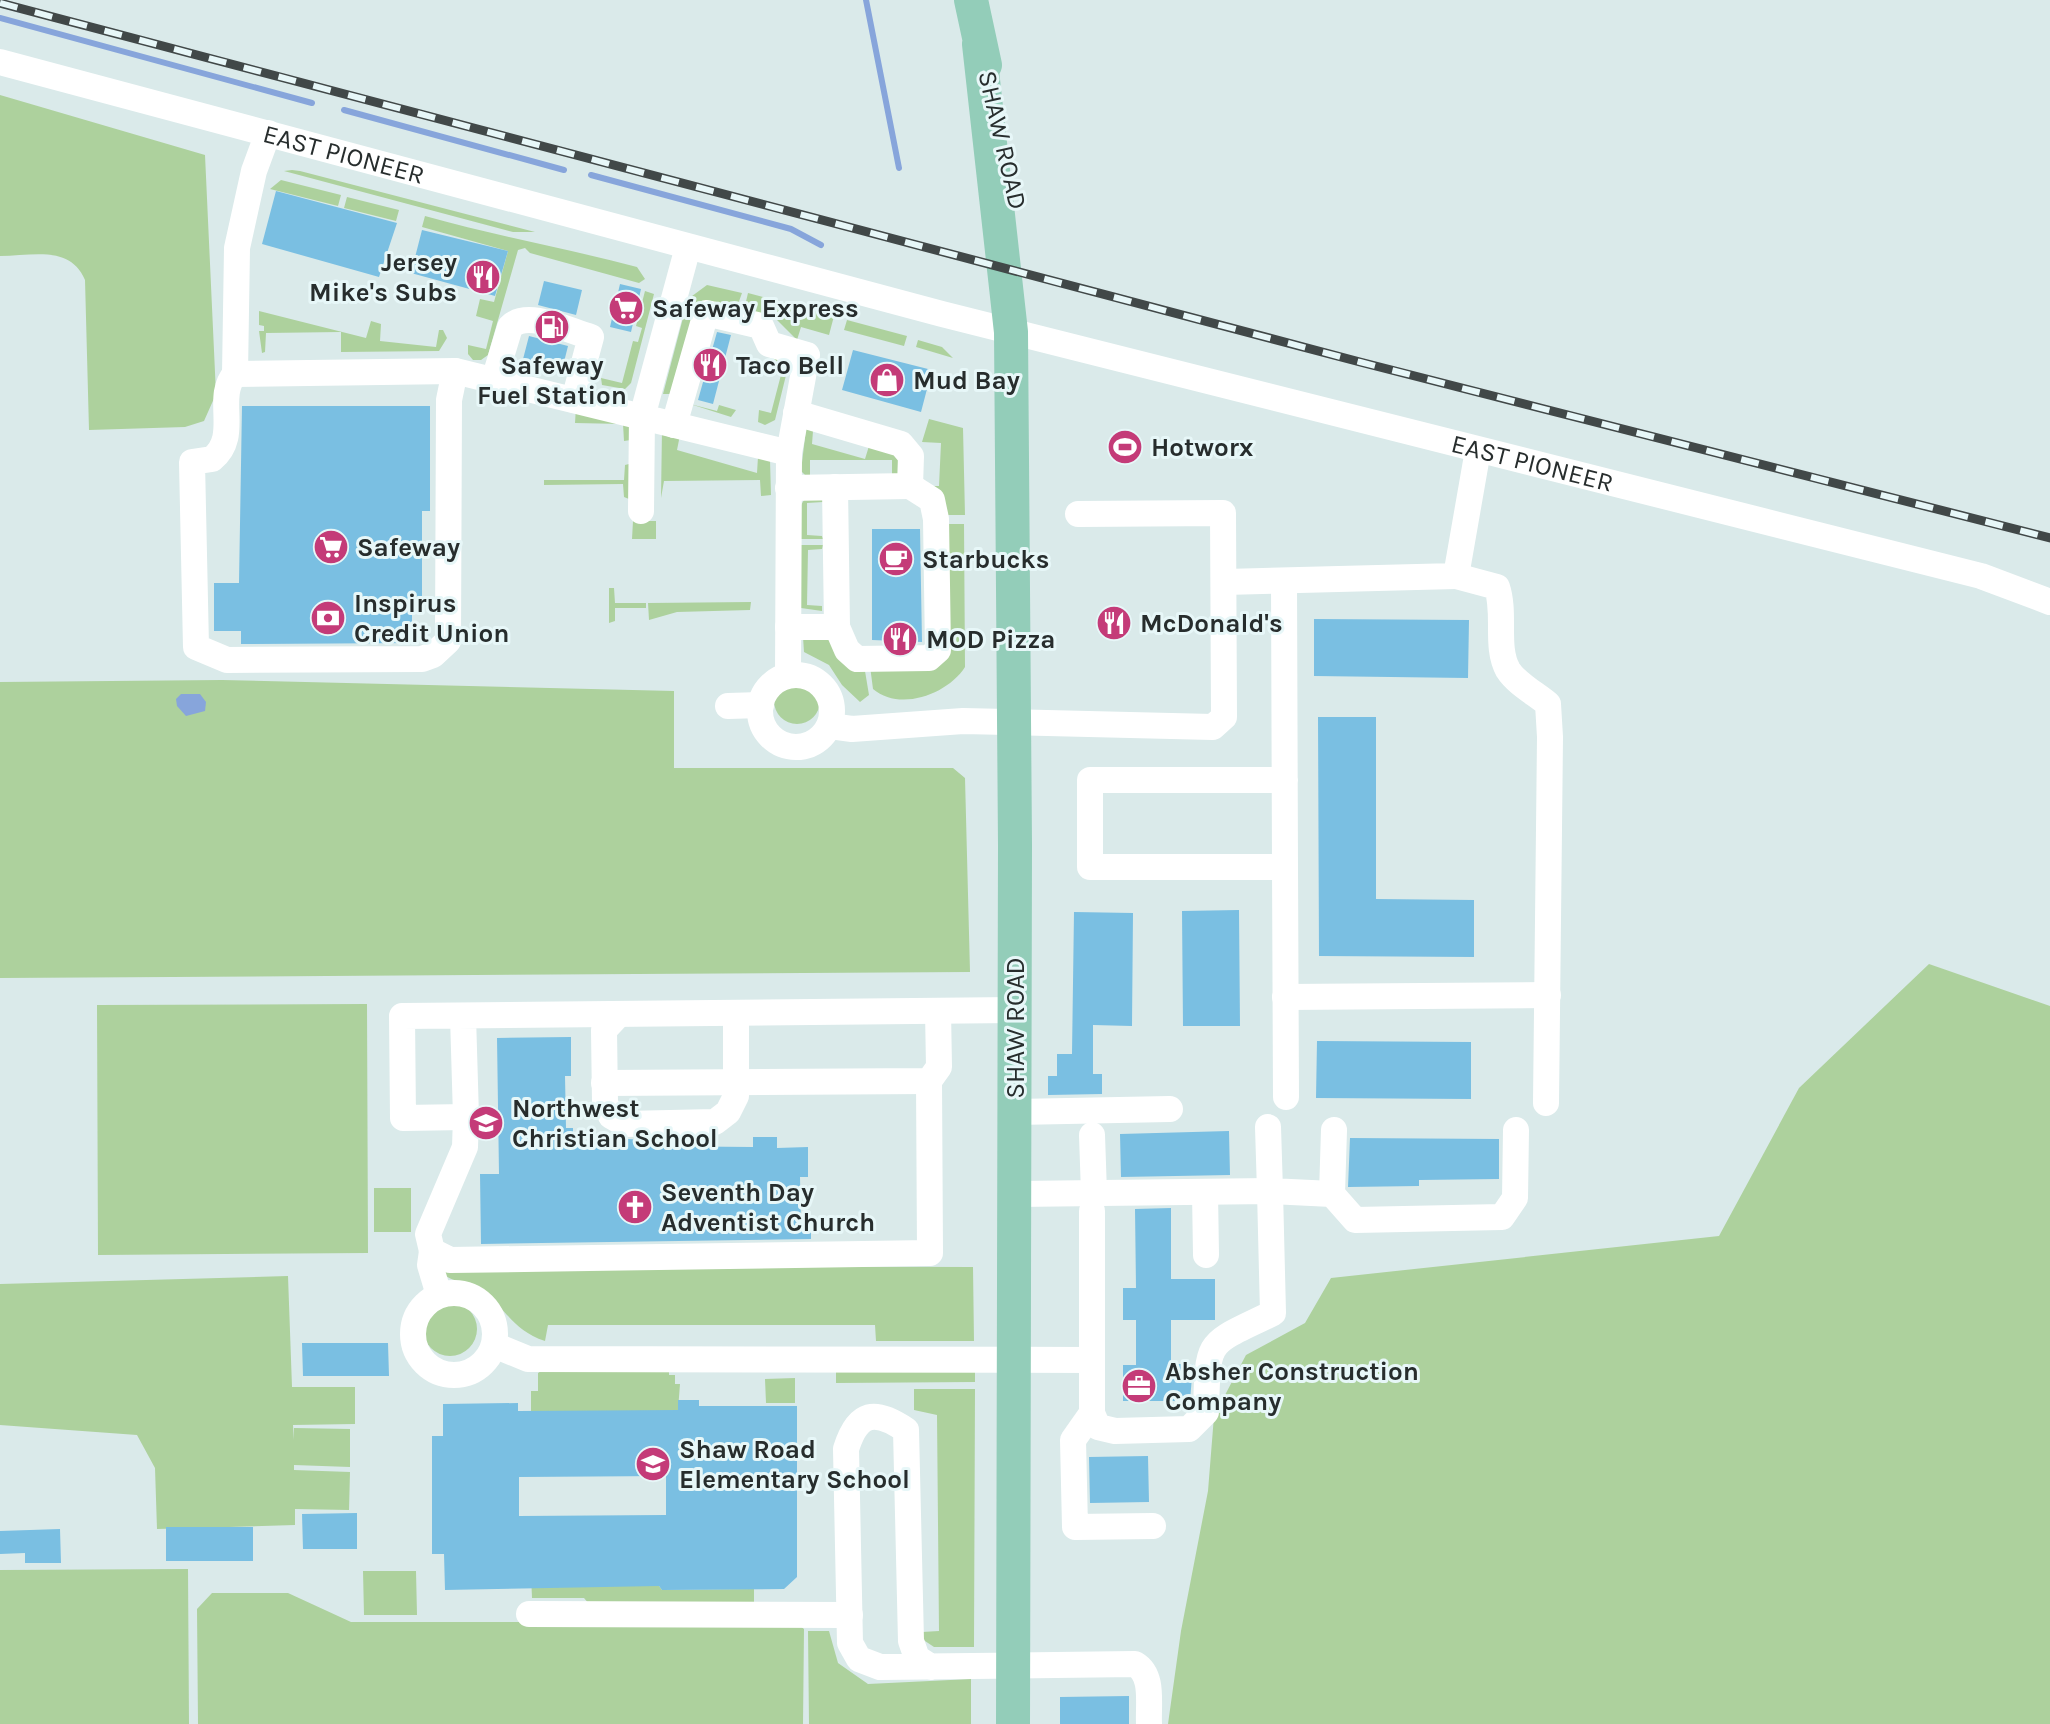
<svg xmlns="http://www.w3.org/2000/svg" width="2050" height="1724" font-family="Karla,sans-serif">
<rect width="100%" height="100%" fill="#daeaea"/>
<path fill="#add19d" d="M0 95 205 155 216 394 204 421 185 427 89 430 85 280C70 245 33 256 0 256Z
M292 170 300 171 535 232H513L284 171Z
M281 180 341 195 338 206 270 189Z
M347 197 399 210 396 221 344 208Z
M425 216C496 236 565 248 637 267L645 279 639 283 530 253 525 248 518 250 488 355 481 360H473L468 354V345L486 349 493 321 476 316 480 299 494 302 508 251 422 227Z
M707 285 742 293 737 307 709 302 675 394H663L688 299Z
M645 291 654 294 631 383 625 389 602 385 601 378 622 383 633 341 638 342 642 328 636 326Z
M748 293 834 316 829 335 801 327 797 340 776 319 744 310Z
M259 311 366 338 371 321 381 324 380 341 436 347 439 330H443L447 338 439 351 341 352V332L266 333 265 352 262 353 259 331H264V326L259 325Z
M847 320 907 336 904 346 844 330Z
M918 340 942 347 953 358 916 347Z
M774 357 789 363 775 420 765 425 758 422 759 410 771 413 782 371 770 366Z
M690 404 717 411 719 405 736 410 731 417Z
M576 407 626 418 632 427 631 440 624 441 623 424 575 423Z
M929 419 963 428 965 515H941L923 486H939L941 443 922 442Z
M662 429 680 435 677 450 757 473 758 457 770 460 771 495 761 496 760 480 664 481 661 498Z
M806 429 813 431 812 444 865 459 869 446 897 452 900 475 892 476V460H810V475H805L801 471Z
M629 464V499L624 497 623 484 544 485V480H624L625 465Z
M823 499V502L807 503V535L822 536 823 539H800L801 505 804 500Z
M633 521H656V539H632Z
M942 524H964L965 667C948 694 900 712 873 689L870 666 930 664Z
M800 545H823L822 549 808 550 807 605 822 606V611L801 608Z
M609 588H614L615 603H646V608H615V621L609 623Z
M751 602 750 610 677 612 649 620 648 603Z
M826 634 864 665 869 695 860 702 842 685 829 665 804 652 803 637Z
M774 701a23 23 0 1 1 46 0a23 23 0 1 1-46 0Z
M222 680 674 691V768H953L965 778 970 972 0 978V682Z
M1929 964 2050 1006V1724H1168L1181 1631 1208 1491 1214 1416 1246 1355 1305 1323 1331 1278 1719 1236 1799 1088Z
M367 1004 368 1253 98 1255 97 1005Z
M374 1188H411V1232H374Z
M444 1266 973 1267 974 1341H876L875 1325H548L545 1341C512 1330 507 1309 481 1290 467 1280 453 1284 441 1272Z
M288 1276 292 1387H355V1424L293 1425 294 1440V1428L350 1429V1467L294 1465V1470L350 1472 349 1510 295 1509V1525L157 1529 155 1468 137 1435 0 1425V1284Z
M423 1329a27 27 0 1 1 54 0a27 27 0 1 1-54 0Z
M836 1362 975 1372V1382L836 1383Z
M669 1369V1375H675V1384H680L678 1410 531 1424V1391H538V1373L543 1370Z
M795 1378V1403H766L765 1379Z
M914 1389H975L974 1647H934L922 1639V1632L939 1631 937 1415 914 1410Z
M188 1569 189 1724H0V1570Z
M363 1571H416L417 1615H364Z
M531 1574 659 1586 662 1590 754 1589V1604L590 1605 584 1598H532Z
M212 1593H288L351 1622H795L804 1629 803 1724H198L197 1609Z
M808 1631H829L838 1663 868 1684 971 1679V1724H809Z"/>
<path fill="#87a5db" d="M181 694H200L206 702 205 711 186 716 177 706 176 699Z"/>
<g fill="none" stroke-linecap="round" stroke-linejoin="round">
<path stroke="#87a5db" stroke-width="6" d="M866 0 899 168
M0 18 312 103
M344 110 564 170
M591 175 791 229 821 245"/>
</g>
<path fill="#7abfe2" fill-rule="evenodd" d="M276 191 397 223 379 277 262 244Z
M422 230 508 251 495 296 411 273Z
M544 281 582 290 576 315 538 305Z
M620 284 641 289 631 332 610 327Z
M717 332 731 335 713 404 698 400Z
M529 336 568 346 561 374 522 363Z
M853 350 932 370 921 412 842 390Z
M242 406H430V511H422V601H412V643L241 644V631H214V583H239Z
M872 529H920L922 642 872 640Z
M1314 619 1469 620 1468 678 1314 676Z
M1318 717H1376V899L1474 900V957L1319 956Z
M1239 910 1240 1026H1183L1182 911Z
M1074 912 1133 913 1132 1026 1093 1025V1074H1102V1094L1048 1095V1076H1057V1054H1072Z
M571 1037V1076H565L566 1128H573V1145H608V1138H616L641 1140V1146L753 1147V1137H777V1148L808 1147V1177H800L801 1224H811V1239L481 1244 480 1174H499L497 1038Z
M1317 1041 1471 1042V1099L1316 1098Z
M1229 1131 1230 1175 1121 1177 1120 1134Z
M1350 1138 1499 1139V1179L1419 1180V1186L1348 1187Z
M1171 1208V1279H1215V1320H1171V1364H1193L1190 1401H1123V1365H1136V1320H1123V1288H1136L1135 1209Z
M302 1343H388L389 1376H303Z
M678 1400H699V1406H797V1577L784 1589 662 1590 659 1586 445 1590 444 1554H432V1436H443V1404L518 1403V1411L678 1410ZM666 1476V1515L519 1516V1477Z
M1148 1456 1149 1502 1090 1503 1089 1457Z
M357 1513V1549H303L302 1514Z
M166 1527H253V1561H166Z
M60 1529 61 1563H25V1553L0 1554V1531Z
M1129 1696V1724H1060V1697Z"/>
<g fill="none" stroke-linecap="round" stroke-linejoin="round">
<g stroke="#fff" stroke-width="26">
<path id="s1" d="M0 62 942 314 1981 576 2050 602"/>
<path d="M268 133 254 171 237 248 235 374 455 371 789 453"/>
<path d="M235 374C214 398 241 436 212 459L192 462 196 647 227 660 422 659 433 655 448 641 449 400 455 371"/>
<path d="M494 380 510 327C527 309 569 331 591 337L574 400"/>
<path d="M674 425 706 313 761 326 769 344 807 355 789 453 788 675"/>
<path d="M788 488 910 486 911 456 901 444 796 413"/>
<path d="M641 511 642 417 688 247"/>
<path d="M1456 576 1497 587C1506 614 1495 647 1508 670 1516 683 1536 694 1548 704L1550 737 1546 1103"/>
<path d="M1284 581 1285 867H1090V780H1285"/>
<path d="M1225 582 1456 576 1478 450"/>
<path d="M788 627H837L835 487"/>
<path d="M837 627 847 650 857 659 929 658 938 650 936 519 932 500 910 486"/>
<circle cx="796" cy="711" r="36"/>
<path d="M728 706 761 705"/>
<path d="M830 726 852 729 963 721 1213 727 1224 717 1223 513 1078 514"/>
<path d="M1285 867 1286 1097"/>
<path d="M1285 997 1548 995"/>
<path d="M619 1014 604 1030 605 1103 611 1116 625 1124 715 1122 728 1112 736 1096V1013"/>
<path d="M463 1016 466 1117 403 1118 402 1016 1015 1010"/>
<path d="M604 1083 929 1081 939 1067 938 1011"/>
<path d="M1015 1112 1170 1109"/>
<path d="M466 1117 465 1147 428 1234 432 1251 450 1260 930 1253 929 1081"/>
<path d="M1268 1127 1270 1191 1332 1194 1355 1220 1502 1217 1515 1198 1516 1130"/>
<path d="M1092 1135 1094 1193"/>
<path d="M1205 1192 1206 1255"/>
<path d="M1332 1194 1334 1130"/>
<path d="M432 1251 430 1265 439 1295"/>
<circle cx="454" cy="1334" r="41"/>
<path d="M494 1345 528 1359 1092 1360V1413L1098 1427 1115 1431 1189 1429 1206 1412C1208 1336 1206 1346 1273 1313L1270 1191 1015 1194"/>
<path d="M1092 1360V1211"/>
<path d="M1092 1413 1073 1440 1075 1527 1153 1526"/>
<path d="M529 1614 850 1615"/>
<path d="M931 1667 917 1658 911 1641 906 1430C875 1409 858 1411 846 1449L850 1643 859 1659 880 1667 1135 1664C1154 1675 1148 1703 1149 1724"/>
</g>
<path stroke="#93cdb9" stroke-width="34" d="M971 0 985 65
M979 44 1011 332 1015 845 1013 1724"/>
<defs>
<path id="rail" d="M0 3 1360 362 2050 538"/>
</defs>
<use href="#rail" stroke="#414848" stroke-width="9"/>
<use href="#rail" stroke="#e7f7f8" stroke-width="6" stroke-dasharray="18" stroke-linecap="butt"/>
</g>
<defs>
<symbol id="restaurant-disc" viewBox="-11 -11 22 22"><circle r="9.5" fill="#c43b78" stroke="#e7f7f8"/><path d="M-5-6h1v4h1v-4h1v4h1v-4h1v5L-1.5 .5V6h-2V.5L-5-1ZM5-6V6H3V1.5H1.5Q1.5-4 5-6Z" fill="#fff"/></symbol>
<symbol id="supermarket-disc" viewBox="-11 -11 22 22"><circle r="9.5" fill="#c43b78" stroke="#e7f7f8"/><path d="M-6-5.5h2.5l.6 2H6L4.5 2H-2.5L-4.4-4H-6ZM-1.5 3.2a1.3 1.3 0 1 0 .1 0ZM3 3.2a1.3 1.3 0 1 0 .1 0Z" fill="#fff"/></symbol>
<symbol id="fuel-disc" viewBox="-11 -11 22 22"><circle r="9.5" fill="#c43b78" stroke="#e7f7f8"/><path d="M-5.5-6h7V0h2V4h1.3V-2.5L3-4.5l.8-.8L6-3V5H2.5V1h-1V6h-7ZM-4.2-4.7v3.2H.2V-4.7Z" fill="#fff"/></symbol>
<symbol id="shop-disc" viewBox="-11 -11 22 22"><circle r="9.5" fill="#c43b78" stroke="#e7f7f8"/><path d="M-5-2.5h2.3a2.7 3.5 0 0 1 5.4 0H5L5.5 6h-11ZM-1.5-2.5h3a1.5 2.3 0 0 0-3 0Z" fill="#fff"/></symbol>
<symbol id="stadium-disc" viewBox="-11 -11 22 22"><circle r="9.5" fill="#c43b78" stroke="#e7f7f8"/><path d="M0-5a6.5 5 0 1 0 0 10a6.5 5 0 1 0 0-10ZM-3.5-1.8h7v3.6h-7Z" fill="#fff"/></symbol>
<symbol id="cafe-disc" viewBox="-11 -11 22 22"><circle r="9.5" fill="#c43b78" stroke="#e7f7f8"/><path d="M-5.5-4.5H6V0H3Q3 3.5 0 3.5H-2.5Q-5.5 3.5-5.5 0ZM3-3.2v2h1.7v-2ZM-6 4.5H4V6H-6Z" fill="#fff"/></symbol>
<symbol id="bank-disc" viewBox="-11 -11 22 22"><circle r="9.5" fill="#c43b78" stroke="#e7f7f8"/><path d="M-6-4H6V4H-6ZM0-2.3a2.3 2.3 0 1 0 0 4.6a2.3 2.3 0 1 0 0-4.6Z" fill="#fff"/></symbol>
<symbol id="school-disc" viewBox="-11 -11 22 22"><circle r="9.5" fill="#c43b78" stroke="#e7f7f8"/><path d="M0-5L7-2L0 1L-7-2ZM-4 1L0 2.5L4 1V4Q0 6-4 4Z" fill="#fff"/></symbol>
<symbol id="church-disc" viewBox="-11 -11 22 22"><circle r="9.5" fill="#c43b78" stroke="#e7f7f8"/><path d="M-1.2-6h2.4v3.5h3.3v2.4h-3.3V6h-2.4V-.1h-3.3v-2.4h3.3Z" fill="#fff"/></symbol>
<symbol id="office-disc" viewBox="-11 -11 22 22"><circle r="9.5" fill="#c43b78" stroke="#e7f7f8"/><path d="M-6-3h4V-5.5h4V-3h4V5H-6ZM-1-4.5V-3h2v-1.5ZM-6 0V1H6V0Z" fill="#fff"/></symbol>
</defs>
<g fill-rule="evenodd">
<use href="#restaurant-disc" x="463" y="257" width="40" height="40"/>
<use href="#supermarket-disc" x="606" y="288" width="40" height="40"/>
<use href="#fuel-disc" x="532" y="307" width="40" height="40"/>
<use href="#restaurant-disc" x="690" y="345" width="40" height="40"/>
<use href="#shop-disc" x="867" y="360" width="40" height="40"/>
<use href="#stadium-disc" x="1105" y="427" width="40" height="40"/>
<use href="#supermarket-disc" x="311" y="527" width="40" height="40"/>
<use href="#cafe-disc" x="876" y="539" width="40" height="40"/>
<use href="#bank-disc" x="308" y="598" width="40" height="40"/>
<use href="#restaurant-disc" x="1094" y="603" width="40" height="40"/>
<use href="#restaurant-disc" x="880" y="619" width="40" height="40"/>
<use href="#school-disc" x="466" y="1103" width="40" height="40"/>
<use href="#church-disc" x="615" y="1187" width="40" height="40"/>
<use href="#office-disc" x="1119" y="1366" width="40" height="40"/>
<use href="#school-disc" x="633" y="1444" width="40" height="40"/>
</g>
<g text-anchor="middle" stroke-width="6" stroke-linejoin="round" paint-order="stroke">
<g font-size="26" fill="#272d2d" stroke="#e7f7f8">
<text transform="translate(1003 140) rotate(77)" y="9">SHAW ROAD</text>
<text dy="9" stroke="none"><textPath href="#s1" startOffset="356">EAST PIONEER</textPath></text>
<text dy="9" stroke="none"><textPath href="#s1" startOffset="1584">EAST PIONEER</textPath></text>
<text transform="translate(1015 1028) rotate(-90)" y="9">SHAW ROAD</text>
</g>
<g font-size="26" font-weight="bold" fill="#272d2d" stroke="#e7f7f8" text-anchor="start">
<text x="457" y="271" text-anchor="end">Jersey<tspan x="457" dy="30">Mike's Subs</tspan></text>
<text x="652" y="317">Safeway Express</text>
<text x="552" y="374" text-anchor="middle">Safeway<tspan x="552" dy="30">Fuel Station</tspan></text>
<text x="736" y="374">Taco Bell</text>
<text x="913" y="389">Mud Bay</text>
<text x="1151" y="456">Hotworx</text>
<text x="357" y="556">Safeway</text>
<text x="922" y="568">Starbucks</text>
<text x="354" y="612">Inspirus<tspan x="354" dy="30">Credit Union</tspan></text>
<text x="1140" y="632">McDonald's</text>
<text x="926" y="648">MOD Pizza</text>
<text x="512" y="1117">Northwest<tspan x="512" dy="30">Christian School</tspan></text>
<text x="661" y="1201">Seventh Day<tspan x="661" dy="30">Adventist Church</tspan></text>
<text x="1165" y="1380">Absher Construction<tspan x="1165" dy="30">Company</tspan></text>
<text x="679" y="1458">Shaw Road<tspan x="679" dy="30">Elementary School</tspan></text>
</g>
</g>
</svg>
